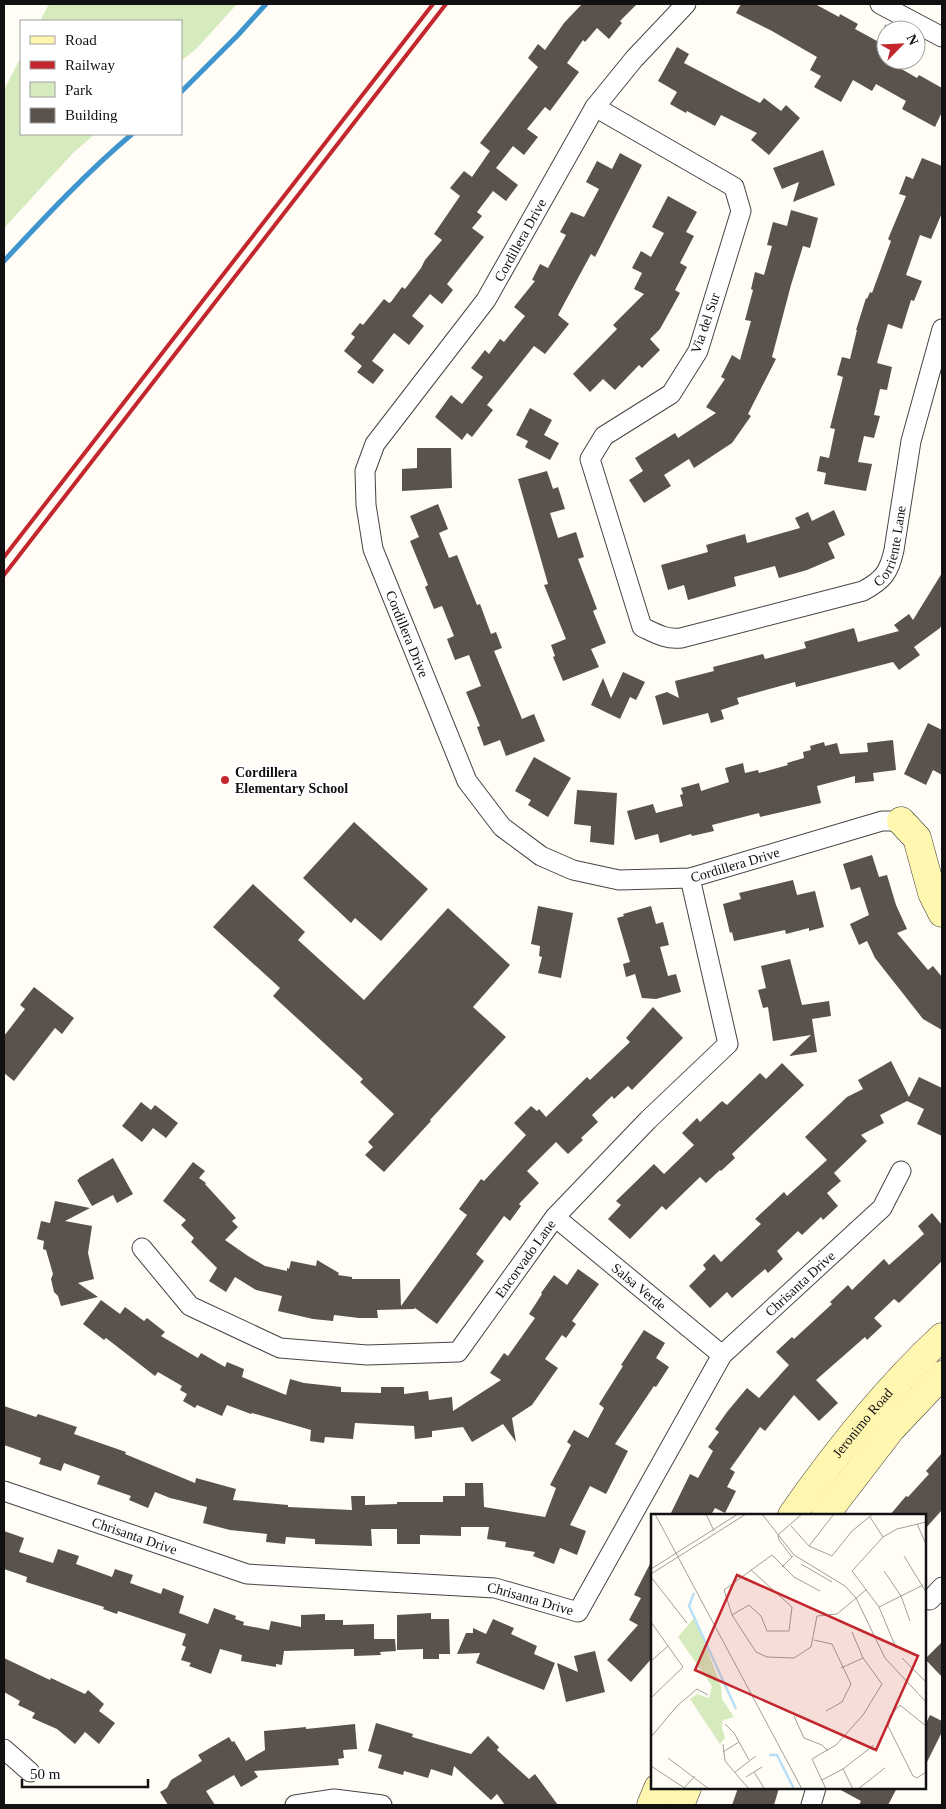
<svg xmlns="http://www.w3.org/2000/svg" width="946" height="1809" font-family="Georgia,serif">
<rect width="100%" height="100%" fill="#fffdf5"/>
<path fill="#d5ebbd" d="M49 4H237L197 48 181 61V21H40Z
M21 57V134H95L73 153 4 228V90Z"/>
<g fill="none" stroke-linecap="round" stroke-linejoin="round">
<path stroke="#3f96cf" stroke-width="5" d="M181 92 238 35 266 4
M4 261C45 217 86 173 132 134"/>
</g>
<path fill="#5a524d" d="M582 4H637L620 21 622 23 609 39 597 28 585 42 583 40 567 63 579 72 550 111 545 107 527 129 538 137 524 155 513 146 496 168 518 185 506 201 493 191 477 212 482 216 472 228 484 237 447 284 453 290 442 304 430 294 412 316 424 326 409 345 394 333 372 361 384 370 373 384 357 372 362 366 344 351 355 337 351 334 360 323 363 325 384 299 389 303 391 302 402 287 405 289 421 268 425 260 442 240 434 234 460 196 450 188 464 171 472 177 490 151 480 143 538 67 528 58 538 44 545 50 564 23Z
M741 4H815L839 17 840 14 858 24 855 29 877 41 886 24V60L917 78 919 75 942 88V112L935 127 902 109 906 101 876 84 872 91 853 80 841 102 814 87 821 76 810 70 817 57 772 31 736 13Z
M677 47 689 54 684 63 760 103 764 98 781 111 786 105 800 118 769 155 751 140 757 133 721 115 715 126 687 111 686 113 670 104 677 92 658 81Z
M823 150 835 185 793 202 799 182 782 189 773 168Z
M620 153 642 165 595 257 591 254 558 315 569 324 545 354 534 346 487 405 493 410 472 437 467 433 462 440 435 417 451 395 462 404 483 377 471 368 485 350 489 354 500 339 504 342 525 316 514 307 535 281 532 280 540 264 548 268 566 235 560 232 571 212 584 217 599 189 586 182 597 161 612 169Z
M922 158 942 166V213L931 239 920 235 906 275 922 281 914 301 911 300 902 329 888 324 877 363 892 367 887 390 880 389 874 415 880 416 874 438 864 436 858 462 872 464 866 491 824 484 826 473 817 471 820 456 829 458 835 429 830 428 843 377 837 375 842 357 850 359 857 330H856L866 298 867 299 870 292 872 293 891 241 888 239 906 196 899 194 906 176 913 179Z
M668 196 697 212 686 232 694 236 680 263 687 267 675 290 680 293 660 329 650 339 660 350 642 368 639 365 615 390 603 379 590 392 573 374 617 329 613 325 644 294 634 289 642 273 632 268 641 251 651 257 664 233 652 227Z
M791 210 818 218 810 248 803 246 791 285 772 357 776 359 748 414 751 416 732 443 694 468 689 459 664 475 671 486 644 503 629 480 643 471 635 458 675 433 678 438 716 413 706 407 725 379 721 377 732 355 740 360 751 321 745 320 753 290 751 289 755 272 764 275 772 246 767 245 773 222 787 226Z
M530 408 552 420 544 435 559 443 550 460 525 447 528 441 516 435Z
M417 448H451L452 488 402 491V469L417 468Z
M547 471 553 489 558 487 565 509 550 513 558 538 576 532 584 557 578 559 597 609 593 611 606 643 591 649 599 667 563 681 553 657 555 656 551 645 566 639 544 585 548 584 518 479Z
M438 504 448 529 439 533 449 558 457 555 477 605 480 604 491 634 496 632 502 648 494 651 522 719 534 714 545 741 506 756 500 740 484 746 477 727 480 726 466 692 481 686 469 655 455 660 447 639 454 636 442 606 434 609 425 587 428 585 410 541 419 537 410 516Z
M834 510 845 535 828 543 835 558 807 570 779 578 775 566 734 577 736 586 688 600 684 585 668 590 661 565 708 552 706 545 745 534 747 543 800 528 795 518 808 512 812 521Z
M942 573V624L940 628 914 647 920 655 899 670 893 662 796 687 795 682 737 698 739 704 721 710 724 719 711 723 708 713 663 725 655 696 667 692 679 698 675 681 714 671 713 667 763 654 765 659 806 648 804 642 854 628 858 642 899 631 894 625 909 614 913 620Z
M623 672 645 682 636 700 630 697 620 719 591 705 603 678 611 698Z
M928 723 942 730V775L933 770 926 785 904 774Z
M893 740 896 770 873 773 874 781 855 783V776L817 786 821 803 760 817 759 813 712 825 714 831 692 836 691 834 660 843 658 834 635 840 627 811 653 804 656 813 683 806 680 795 683 794 681 788 699 783 701 791 729 782 725 768 743 763 745 773 758 770 759 773 788 765 787 763 804 758 803 752 811 750 810 746 824 742 825 746 837 743 840 754 868 752 867 743Z
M534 757 571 778 548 817 528 805 531 800 515 791Z
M577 790 617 793 614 845 590 842 591 826 574 824Z
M354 822 428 889 381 941 355 918 351 923 303 878Z
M872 855 879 877 887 875 896 905 907 929 897 933 928 970 933 966 942 977V1030L923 1019 875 958 867 941 859 945 850 924 869 915 860 887 851 890 843 864Z
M793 880 797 895 815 891 824 927 809 931V928L786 934 785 930 734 941 732 932 730 933 723 904 741 899 739 893Z
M253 884 305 932 298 940 364 1000 448 908 510 965 473 1007 506 1037 430 1120 431 1121 384 1172 365 1155 373 1147 368 1142 394 1114 360 1082 363 1079 273 996 280 988 213 927Z
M538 906 573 913 561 978 538 973 542 957 539 956 540 946 531 944Z
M651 906 656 924 663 922 669 945 660 947 668 976 676 974 681 992 656 999 642 998 635 974 626 977 623 964 630 962 617 918 624 916 623 914Z
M790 959 802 1005 829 1001 831 1016 812 1019 817 1052 789 1056 811 1035 773 1041 768 1007 763 1008 758 990 766 988 761 966Z
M34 987 74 1018 62 1034 55 1028 14 1081 4 1073V1036L25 1009 20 1005Z
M653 1007 683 1038 632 1090 628 1086 614 1099 612 1096 592 1115 598 1122 581 1138 583 1140 568 1154 556 1142 527 1171 539 1183 519 1204 521 1206 510 1221 504 1216 476 1254 484 1261 437 1324 415 1308 414 1309 377 1310 378 1318H359L334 1315 333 1321 313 1319 278 1311 282 1296 256 1290 235 1277 226 1292 209 1281 217 1268 191 1242 194 1238 181 1225 186 1220 163 1201 193 1162 205 1171 199 1178 206 1183 205 1184 236 1218 232 1221 238 1227 225 1240 248 1256 265 1266 287 1271V1268L289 1269 291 1261 316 1266 317 1260 339 1273 338 1275 352 1277V1279H400L401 1306 467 1215 459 1209 481 1179 484 1181 526 1135 514 1123 531 1106 537 1111 539 1109 546 1117 587 1077 590 1080 630 1042 626 1038Z
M891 1061 909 1097 919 1077 942 1088V1136L917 1124 924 1109 907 1101 880 1115 884 1123 861 1135 867 1141 834 1173 841 1181 827 1193 838 1206 823 1220 821 1217 802 1235 798 1231 777 1251 783 1259 768 1273 765 1269 732 1298 727 1292 710 1308 689 1286 706 1269 703 1265 714 1254 721 1262 761 1224 755 1219 784 1192 787 1196 827 1160 805 1137 847 1097 863 1089 858 1080Z
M782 1063 804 1085 732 1154 735 1158 721 1171 720 1170 706 1183 700 1177 666 1210 662 1206 630 1239 608 1219 621 1205 616 1201 654 1164 664 1174 694 1145 682 1133 697 1118 700 1122 722 1101 727 1105 760 1073 766 1079Z
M141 1102 151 1110 155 1105 178 1123 166 1138 153 1128 142 1142 122 1126Z
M113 1158 133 1194 117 1203 113 1195 92 1206 77 1180 79 1179V1178Z
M55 1201 90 1208 65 1221 92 1226 88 1253 94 1279 78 1283 98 1297 61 1306 58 1296 54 1292 51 1279 53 1274 46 1250 43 1249 44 1241 37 1239 41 1221 50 1223Z
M932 1213 942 1225V1261L899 1303 894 1299 874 1318 882 1326 867 1340 865 1337 816 1380 838 1403 819 1421 794 1395 765 1431 760 1427 730 1469 735 1472 727 1487 736 1491 725 1513 715 1508 711 1515H670L690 1474 698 1478 713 1451 708 1447 719 1432 715 1429 727 1412 747 1388 759 1398 789 1365 776 1352 792 1337 794 1339 832 1304 830 1302 848 1285 852 1290 884 1259 889 1265 924 1234 918 1226Z
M578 1269 599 1284 572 1321 576 1324 566 1338 562 1335 545 1359 558 1368 532 1405 512 1418 516 1442 503 1424 472 1442 463 1427 432 1431V1437L415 1439 414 1426 355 1423 353 1439 325 1437 324 1443 310 1441 311 1430 252 1413 251 1414 227 1405 222 1416 197 1405 195 1408 183 1401 187 1394 180 1390 182 1386 158 1372 155 1376 106 1338 104 1340 83 1324 101 1300 120 1314 125 1307 144 1321 147 1318 165 1332 161 1336 198 1358 201 1353 225 1367 227 1362 244 1369 242 1377 286 1395 290 1379 304 1383 341 1387V1392L381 1393V1387H404V1394L428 1391 429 1400 452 1397 453 1411 501 1380 490 1373 504 1353 508 1356 535 1318 529 1314 542 1294 541 1293 554 1275 567 1285Z
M644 1330 665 1343 656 1358 669 1367 656 1387 654 1386 615 1444 628 1451 606 1494 590 1486 570 1525 586 1531 577 1555 560 1548 554 1564 533 1556 535 1552 505 1547 506 1542 487 1539 489 1527H461V1536L420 1535V1544H397V1529H371L372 1546 315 1544V1539L286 1537 285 1544 266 1542 267 1534 230 1530 203 1523 207 1507 170 1498 155 1492 148 1508 129 1500 131 1496 97 1484 100 1476 64 1463 61 1471 39 1464 41 1458 4 1445V1406L36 1417 38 1414 77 1427 74 1434 126 1452 125 1454 195 1483 196 1478 236 1489 233 1500 288 1505V1507L352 1510 351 1496H365V1505L397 1504V1502H443V1496H465V1483H483L484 1507 545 1517 556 1488 550 1485 571 1445 567 1442 574 1430 588 1438 604 1408 599 1404 623 1366 621 1365Z
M942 1453V1510L925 1529V1515H890L906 1496 908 1497 929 1474 926 1471Z
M4 1531 24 1538 19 1552 53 1563 58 1549 79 1556 76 1564 112 1577 115 1569 133 1575 130 1583 161 1594 163 1588 184 1596 179 1613 208 1624 214 1608 236 1616 235 1619 244 1622 243 1625 269 1630 271 1621 301 1627V1615L325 1614V1620H343V1625L374 1624V1639H395L396 1651 380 1652 381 1655 354 1656V1649L284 1651 282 1665 276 1664V1667L241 1661 242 1655 220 1649 211 1674 189 1666 191 1663 181 1660 186 1647 182 1645 186 1634 118 1611 117 1614 103 1609 104 1607 26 1582 27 1577 4 1569Z
M652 1560V1658L631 1682 607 1660 638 1625 629 1620 641 1598 634 1595Z
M431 1613V1619H449L450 1654H439V1659H423V1649L397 1650V1615Z
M493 1619 514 1628 511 1634 537 1646 534 1654 555 1663 544 1690 476 1663 480 1653 457 1654 466 1633H473V1628L486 1634Z
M942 1642V1677L925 1659Z
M595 1651 605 1692 566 1702 557 1663 578 1672 574 1656Z
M4 1658 50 1680 51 1678 85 1694 88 1690 104 1704 99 1711 115 1723 99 1744 85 1732 75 1744 57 1729 32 1718 35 1713 18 1705 20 1701 4 1692Z
M930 1715 942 1721V1732L925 1766V1725Z
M376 1723 413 1734 412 1737 471 1754 488 1736 499 1747 497 1750 529 1779 535 1774 558 1805H505L497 1794 491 1800 454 1766 452 1776 431 1769 428 1778 404 1771 403 1775 378 1768 382 1755 368 1751Z
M355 1724 357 1749 343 1750 344 1758 338 1759 339 1765 254 1771 258 1777 241 1787 234 1775 206 1791 215 1805H168L160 1792 167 1788 171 1780 202 1761 198 1755 229 1737 232 1742 234 1741 246 1761 265 1750 264 1731 306 1727V1729Z
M738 1788H779L774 1805H732Z
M837 1788H897L888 1805H859L861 1801Z"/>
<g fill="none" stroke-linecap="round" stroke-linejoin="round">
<defs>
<g id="street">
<path id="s1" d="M686 4 634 59 595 107 486 300 375 444 365 471 366 505 373 549 467 781 502 827 541 856 573 870 619 880 690 878 882 821H901"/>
<path d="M880 4 942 37"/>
<path id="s2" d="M595 107 734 187 741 211 698 351 671 394 604 436 590 459 642 627C655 633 666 640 681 638L863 591C883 580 889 573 894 550L911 441 942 329"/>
<path id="s3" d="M555 1217 722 1355"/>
<path id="s4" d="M142 1248 190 1306 280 1348 367 1355 458 1352 555 1217 648 1120 728 1044 690 878"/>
<path id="s5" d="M4 1491 247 1574 495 1588 578 1612 722 1355 882 1208 901 1171"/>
<path d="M930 1600 942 1587"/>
<path d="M4 1749 30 1772"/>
<path d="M295 1805 334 1799 382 1805"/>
<path d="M811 1805 816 1788"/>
</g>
<g id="secondary">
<path d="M901 821 917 838 932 893 942 913"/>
<path id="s6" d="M792 1515C836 1452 885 1390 942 1337"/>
<path d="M825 1515 891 1429 942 1375"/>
<path d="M651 1805 658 1788"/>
<path d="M680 1805 687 1788"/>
</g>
</defs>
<use href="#street" stroke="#444" stroke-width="21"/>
<use href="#secondary" stroke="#333" stroke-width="29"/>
<use href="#street" stroke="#fff" stroke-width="19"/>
<use href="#secondary" stroke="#fff6b0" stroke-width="28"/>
<path stroke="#c4262e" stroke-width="4" d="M4 557 433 4
M4 575 446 4"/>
</g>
<circle fill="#c4262e" stroke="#fff" stroke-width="2" cx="225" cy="780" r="5"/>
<g text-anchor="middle" stroke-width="5" stroke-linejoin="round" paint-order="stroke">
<g font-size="14" fill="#111" stroke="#fff">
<text transform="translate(520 240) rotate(-61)" y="5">Cordillera Drive</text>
<text transform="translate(705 323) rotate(-71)" y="5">Via del Sur</text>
<text dy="5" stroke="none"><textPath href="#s2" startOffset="950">Corriente Lane</textPath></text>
<text dy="5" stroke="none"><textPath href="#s1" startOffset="740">Cordillera Drive</textPath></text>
<text dy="5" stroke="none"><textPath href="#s1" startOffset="1205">Cordillera Drive</textPath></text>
<text dy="5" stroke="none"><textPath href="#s4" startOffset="468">Encorvado Lane</textPath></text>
<text dy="5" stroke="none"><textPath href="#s5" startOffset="992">Chrisanta Drive</textPath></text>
<text dy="5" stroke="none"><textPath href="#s3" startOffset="109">Salsa Verde</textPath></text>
<text dy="5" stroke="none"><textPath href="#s6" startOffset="116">Jeronimo Road</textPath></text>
<text dy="5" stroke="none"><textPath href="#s5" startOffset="138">Chrisanta Drive</textPath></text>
<text dy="5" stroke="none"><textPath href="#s5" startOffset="542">Chrisanta Drive</textPath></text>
</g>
<g font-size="14" font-weight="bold" fill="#111" stroke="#fff" text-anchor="start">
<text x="235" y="777">Cordillera<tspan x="235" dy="16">Elementary School</tspan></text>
</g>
</g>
<g transform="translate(651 1514)">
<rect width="275" height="275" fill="#fffdf5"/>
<path d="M44 103 70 173 71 185 83 203 72 206 71 214 74 224 69 230 39 185 46 180 58 184 61 172 27 123Z" fill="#d5ebbd"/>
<path fill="none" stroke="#b9e0f7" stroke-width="2.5" d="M43 79 38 92 85 195M118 241H126L143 275"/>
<path fill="none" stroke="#a09f9a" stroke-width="1" d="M4 0 151 275M55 0 63 17M111 0 143 41 194 72 205 84 234 144 275 188M219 3 232 23M266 10 275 30M140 12 158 32 181 42 201 17 222 0M127 21 151 0M127 21 128 26 141 43M158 32 183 0M253 42 275 78M150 50 181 68M131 53 142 42M0 55 87 0M233 57 250 82 259 107M0 60 95 0M0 63 36 109M169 77 143 63 121 41 73 76 81 101 105 138 116 143 143 144 160 133 166 102 186 100 216 75M228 93 272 71M81 101 98 91 110 102 116 117H138L141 93 100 56M0 108 32 153 0 184M163 126 181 130 200 170 191 188 175 197M245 134 228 93 201 57 232 23 246 15 275 8M251 144 275 168M0 147 17 132M190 154 212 144M143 202 153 224 171 231 177 237M74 210 83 219 98 246M275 212 249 191 239 202 237 212 262 262 266 264 275 258M0 223 26 192 46 175 57 181M72 230 74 247 98 275M72 238 88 228M17 244 58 275M0 252 35 275M192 255 202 275M84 258 105 242M103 258 113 274M95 263 111 253M171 266 192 255 223 231M32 275 44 262M175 275 161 245 185 231 212 201 231 170 212 144 201 118M207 275 234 254"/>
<path fill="#c4262e" fill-opacity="0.15" stroke="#c4262e" stroke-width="2.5" d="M86 61 267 142 225 236 44 156Z"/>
<rect width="275" height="275" fill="none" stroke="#111" stroke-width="2.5"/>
</g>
<rect width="946" height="1809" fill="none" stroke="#111111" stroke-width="10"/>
<rect x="20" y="20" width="162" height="115" fill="#ffffff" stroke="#a0a0a0"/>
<rect x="30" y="36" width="25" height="8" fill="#fff6b0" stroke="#a0a0a0"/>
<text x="65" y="45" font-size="15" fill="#111111">Road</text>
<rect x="30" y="61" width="25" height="8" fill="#c4262e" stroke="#a0a0a0"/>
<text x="65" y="70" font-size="15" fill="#111111">Railway</text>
<rect x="30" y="82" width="25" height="15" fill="#d5ebbd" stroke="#a0a0a0"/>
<text x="65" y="95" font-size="15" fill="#111111">Park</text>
<rect x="30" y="108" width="25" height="15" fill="#5a524d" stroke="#a0a0a0"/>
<text x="65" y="120" font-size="15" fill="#111111">Building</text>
<g transform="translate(901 45) rotate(66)"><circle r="24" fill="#ffffff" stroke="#a0a0a0"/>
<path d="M0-4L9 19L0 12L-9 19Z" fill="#c4262e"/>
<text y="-8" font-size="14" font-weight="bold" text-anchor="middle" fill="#111111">N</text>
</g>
<path d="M22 1779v8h126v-8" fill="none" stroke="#111111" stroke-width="2.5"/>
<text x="30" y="1779" font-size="15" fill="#111111" stroke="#ffffff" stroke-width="4" paint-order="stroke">50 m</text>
</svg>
